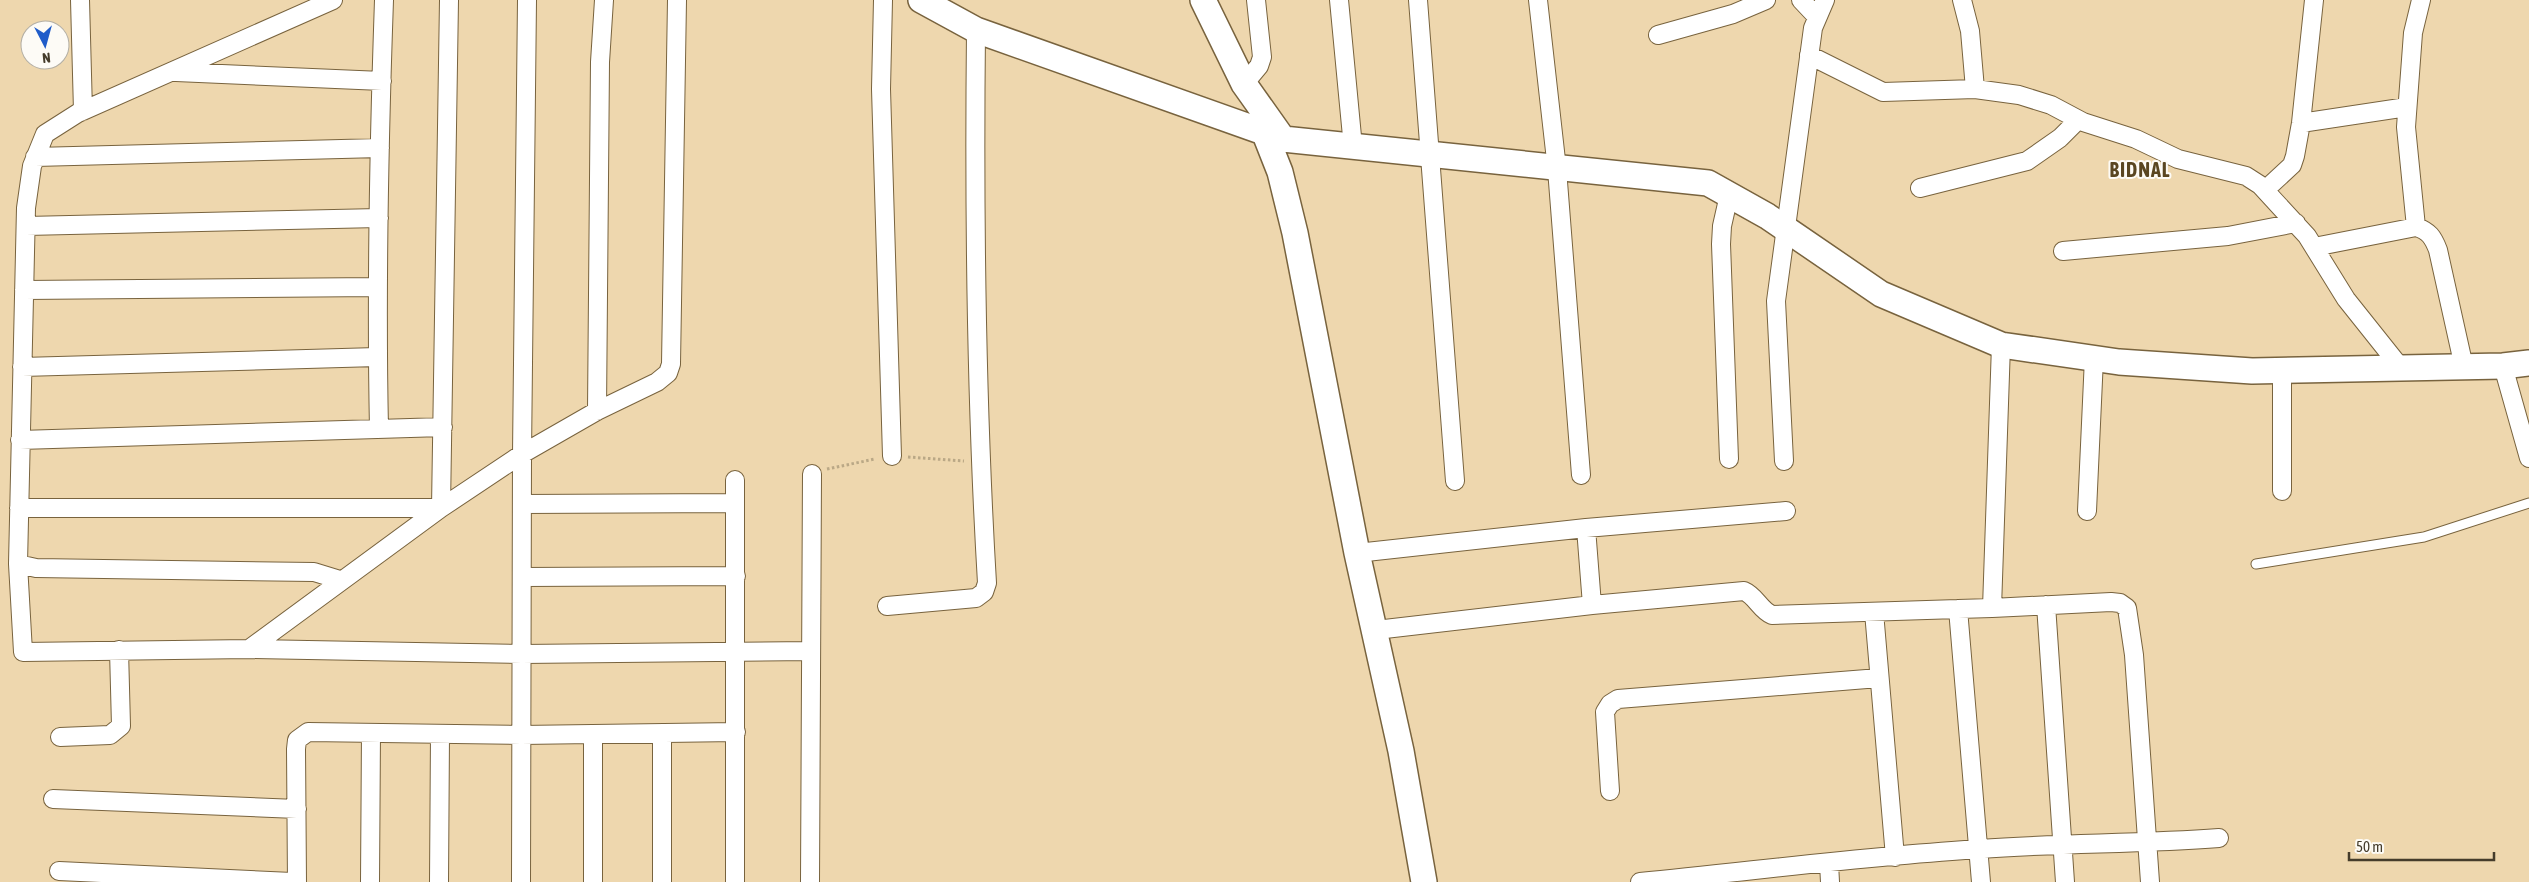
<svg xmlns="http://www.w3.org/2000/svg" width="2529" height="882" font-family="'Asap Condensed',sans-serif">
<rect width="100%" height="100%" fill="#eed7ae"/>
<g fill="none" stroke-linecap="round" stroke-linejoin="round">
<defs>
<path id="lane" d="M2256 564 2424 537 2529 503"/>
<path id="street" d="M80 0 83 111
M333 0 78 113 45 134 32 166 26 208 18 564 36 568 314 572 340 580
M883 0 881 89 892 456
M1339 0 1353 147
M1418 0 1455 481
M1538 0 1557 169 1581 475
M1801 0 1817 17
M1962 0 1970 31 1975 89
M1658 35 1733 14 1766 0
M1809 55 1883 92 1975 89 2019 95 2051 105 2083 122 2136 139 2178 159 2246 176 2260 185 2307 236 2346 299 2401 368
M176 72 382 81
M1244 84 1259 66 1262 57 1256 0
M2301 123 2407 107
M35 157 380 148
M1920 188 2027 161 2060 138 2078 120
M2265 190 2292 165 2295 156 2301 123 2314 0
M26 226 379 218
M2416 227 2406 127 2413 33 2421 0
M2314 247 2416 227C2429 231 2433 237 2438 250L2464 367
M2063 251 2228 236 2296 223
M24 290 378 287
M2503 366 2529 458
M22 367 377 357
M2282 371V491
M597 411 600 62 604 0
M379 429C376 286 379 143 384 0
M20 440 443 427
M1729 459 1721 244 1722 226 1729 195
M1784 461 1776 301 1813 28 1825 0
M735 480V882
M522 504 735 503
M19 508H441L522 454 597 411 657 382 668 373 671 364 677 0
M2087 511 2094 358
M1586 528 1592 605
M1357 553 1586 528 1786 511
M18 564 23 652 249 649 522 654 811 651
M522 577 736 576
M2046 605 2065 882
M887 606 976 598 984 592 987 583C976 399 974 215 976 30
M1992 608 2111 602 2120 603 2127 608 2134 655 2150 882
M1874 612 1895 857
M1376 630 1592 605 1744 591C1756 596 1760 610 1772 615L1958 609
M249 649 441 508 449 0
M662 733V882
M593 734V882
M60 737 110 735 121 726 119 650
M1610 791 1605 712 1610 704 1618 699 1879 678
M53 799 297 809
M1829 863 1830 882
M59 871 292 882
M297 882 296 749 297 740 308 732 521 735 736 732
M370 882 371 733
M439 882 440 734
M521 882 522 454 527 0
M810 882 812 474
M1640 882C1753 871 1867 856 1980 849 2060 843 2139 844 2219 838
M1981 882 1958 609 1992 608 2001 345"/>
<path id="secondary" d="M921 0 976 30 1283 139 1708 183 1767 216 1881 294 2001 345 2119 362 2252 371 2503 366 2529 363
M1203 0 1244 84 1283 139
M1265 134 1280 172 1295 233 1357 553 1401 751 1424 882"/>
</defs>
<use href="#lane" stroke="#78633e" stroke-width="11"/>
<use href="#street" stroke="#78633e" stroke-width="20"/>
<use href="#secondary" stroke="#78633e" stroke-width="28"/>
<path stroke="#baa886" stroke-width="3" stroke-dasharray="2.5 2.5" stroke-linecap="butt" d="M908 457 964 461
M827 469 875 459"/>
<use href="#lane" stroke="#fff" stroke-width="9"/>
<use href="#street" stroke="#fff" stroke-width="18"/>
<use href="#secondary" stroke="#fff" stroke-width="25"/>
</g>
<g text-anchor="middle" stroke-width="4" stroke-linejoin="round" paint-order="stroke">
<g font-size="20" font-weight="bold" letter-spacing="1" fill="#5a4621" stroke="#fdfbf6">
<text x="2140" y="177">BIDNAL</text>
</g>
</g>
<g transform="translate(45 45) rotate(174)"><circle r="24" fill="#fdfbf6" stroke="#b3afa5"/>
<path d="M0-4L9 19L0 12L-9 19Z" fill="#205cc9"/>
<text y="-8" font-size="14" font-weight="bold" text-anchor="middle" fill="#453c2b">N</text>
</g>
<path d="M2349 852v8h145v-8" fill="none" stroke="#453c2b" stroke-width="2.5"/>
<text x="2356" y="852" font-size="15" fill="#453c2b" stroke="#fdfbf6" stroke-width="4" paint-order="stroke">50 m</text>
</svg>
